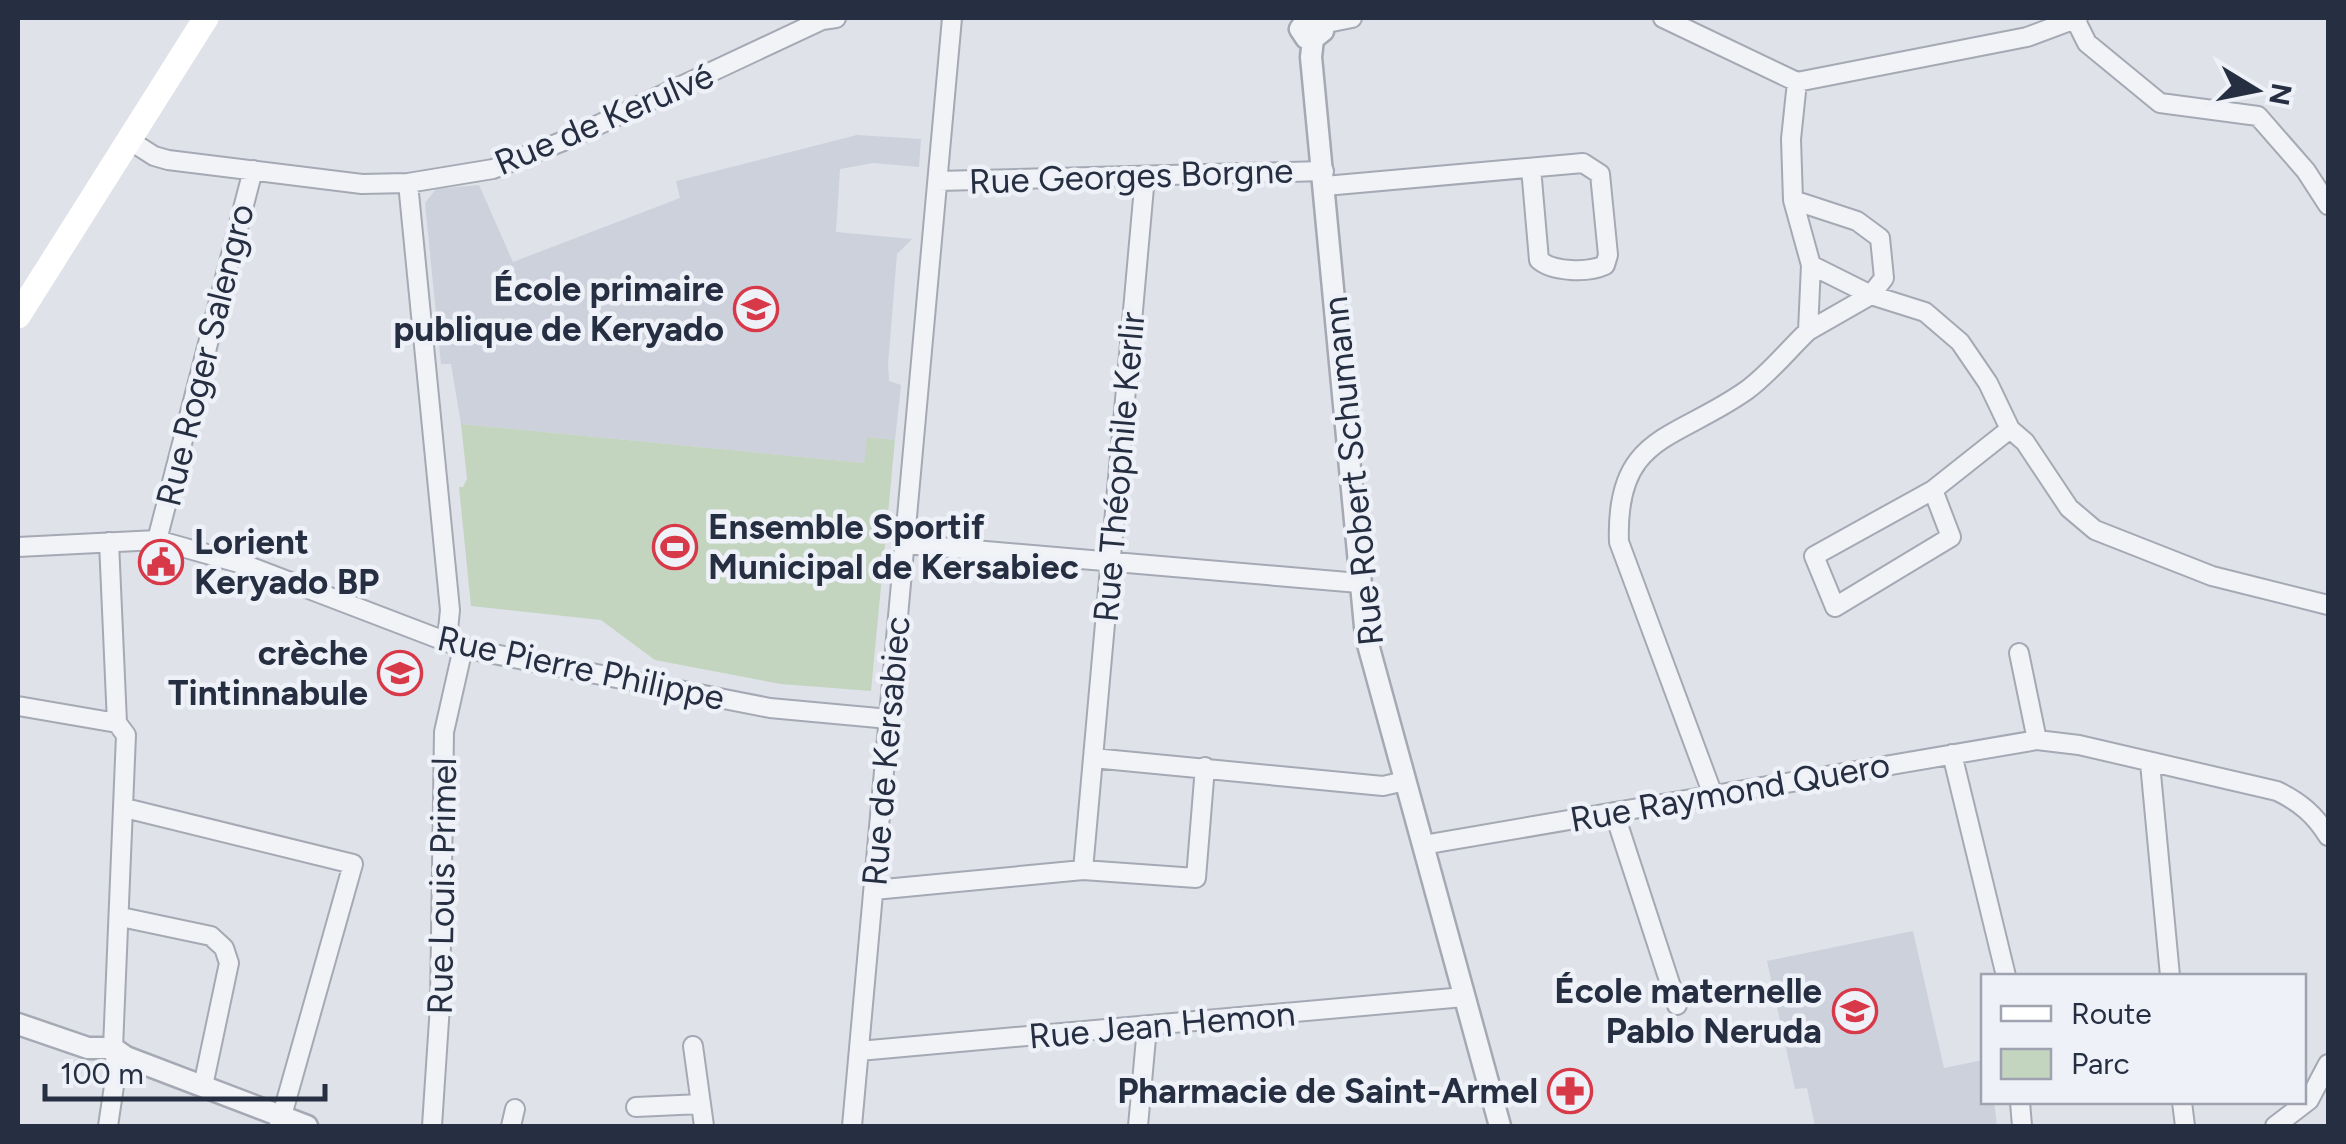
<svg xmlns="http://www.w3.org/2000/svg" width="2346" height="1144" font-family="Figtree,sans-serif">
<rect width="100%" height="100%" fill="#dfe2e9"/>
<path fill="#ccd1db" d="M857 135 921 139 919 167 873 163 840 169 836 232 912 239 897 254 888 365 889 381 901 385 895 440 868 437 864 463 461 424 451 364H441L425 203 436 189 479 185 513 262 680 198 676 181Z
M1913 931 1944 1068 1983 1060 1984 1102H1994L1997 1126H1815L1807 1088 1795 1089 1767 961Z"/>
<path fill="#c3d4bf" d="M461 424 864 463 867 437 895 440 871 691 781 684 655 660 601 620 471 606 459 487H463L467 479Z"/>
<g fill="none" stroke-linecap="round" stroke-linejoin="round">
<defs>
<path id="minor" d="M1663 18 1797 82 2027 37 2078 18
M2075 19 2087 43 2160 103 2258 116 2306 171 2328 205
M1322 24 1352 18
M129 140 154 156 168 160 362 184 408 183 493 169 566 140 822 20 836 18
M938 181 1324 171
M408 183 450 610 447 640
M1325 186 1583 163 1600 174 1608 255 1605 265C1588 273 1553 272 1539 260L1531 168
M1793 200 1857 221 1880 238 1884 278 1871 295 1808 331
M1811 265 1871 295 1925 312 1960 342 1988 383 2010 429 2025 442 2069 508 2095 530 2212 576 2328 605
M1933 490 1951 537 1835 607 1814 556 1933 490 2010 429
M157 540 253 170
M109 542 117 723
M905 544 1359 583
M18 547 157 540 246 565 463 648 770 708 889 719
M2019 653 2037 740
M18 706 117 723
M1952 754 2006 976
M1093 758 1145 176
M2150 763 2170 976
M1205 767 1196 878 1083 870 1093 758 1383 786 1405 781
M1713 795 1619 542C1615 434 1675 441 1747 390 1769 374 1788 350 1808 331L1811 265 1793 200 1791 139 1797 82
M125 808 353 864 279 1126
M1614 812 1677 1005
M1423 845 2037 740 2079 745 2277 791C2300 802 2315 815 2328 836
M874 890 1083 870
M121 917 211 936 224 948 229 963 203 1086
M693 1046 704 1126
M859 1051 1464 997
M2020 1102 2022 1126
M2182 1102 2185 1126
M636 1107 701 1104
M108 1126 117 1066 113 1048 126 735 117 723
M432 1126 440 1005 444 732 463 648
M511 1126 515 1109
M852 1126 952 18
M1138 1126 1147 1027
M2275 1126 2309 1100 2328 1064"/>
<path id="tertiary" d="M1308 18 1300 29 1306 38 1313 39 1323 31 1322 24 1316 18
M1313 39 1311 57 1366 637 1500 1126
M18 1024 88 1048H113L126 1057 307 1126"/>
</defs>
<use href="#minor" stroke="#a4a9b4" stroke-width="22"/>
<use href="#tertiary" stroke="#a4a9b4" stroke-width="25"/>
<use href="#minor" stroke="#f2f3f7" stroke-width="18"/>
<use href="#tertiary" stroke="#f2f3f7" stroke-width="20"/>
<path stroke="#fff" stroke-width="25" d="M18 316 206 18"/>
</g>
<defs>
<symbol id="school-ring" viewBox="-11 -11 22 22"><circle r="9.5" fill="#eef1f7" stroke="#d83949" stroke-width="1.5"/><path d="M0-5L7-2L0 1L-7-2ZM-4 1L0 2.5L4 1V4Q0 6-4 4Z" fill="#d83949"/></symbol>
<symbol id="stadium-ring" viewBox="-11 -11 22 22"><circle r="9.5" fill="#eef1f7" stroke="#d83949" stroke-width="1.5"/><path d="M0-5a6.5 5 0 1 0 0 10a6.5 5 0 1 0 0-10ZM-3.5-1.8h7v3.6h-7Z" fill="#d83949"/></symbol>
<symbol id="civic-ring" viewBox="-11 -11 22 22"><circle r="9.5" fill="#eef1f7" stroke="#d83949" stroke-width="1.5"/><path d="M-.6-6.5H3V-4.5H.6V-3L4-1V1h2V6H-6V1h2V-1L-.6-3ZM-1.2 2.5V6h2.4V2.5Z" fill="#d83949"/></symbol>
<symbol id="pharmacy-ring" viewBox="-11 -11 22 22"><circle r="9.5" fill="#eef1f7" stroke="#d83949" stroke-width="1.5"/><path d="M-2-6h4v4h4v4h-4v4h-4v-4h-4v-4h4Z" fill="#d83949"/></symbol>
</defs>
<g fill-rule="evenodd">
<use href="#school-ring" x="731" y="284" width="50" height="50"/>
<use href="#stadium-ring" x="650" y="522" width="50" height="50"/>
<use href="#civic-ring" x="136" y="537" width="50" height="50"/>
<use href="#school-ring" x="375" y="648" width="50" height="50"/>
<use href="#school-ring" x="1830" y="986" width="50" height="50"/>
<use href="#pharmacy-ring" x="1545" y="1066" width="50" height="50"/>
</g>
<g text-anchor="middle" stroke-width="9" stroke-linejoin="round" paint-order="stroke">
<g font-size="35" fill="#262f42" stroke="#eef1f7">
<text transform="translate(604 119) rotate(-23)" y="12">Rue de Kerulvé</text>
<text transform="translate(1131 176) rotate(-2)" y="12">Rue Georges Borgne</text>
<text transform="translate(205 355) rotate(-76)" y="12">Rue Roger Salengro</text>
<text transform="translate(1119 467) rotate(-85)" y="12">Rue Théophile Kerlir</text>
<text transform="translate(1353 471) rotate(-96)" y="12">Rue Robert Schumann</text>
<text transform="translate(581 668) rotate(12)" y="12">Rue Pierre Philippe</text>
<text transform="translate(886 751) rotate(-85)" y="12">Rue de Kersabiec</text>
<text transform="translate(1730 792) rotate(-10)" y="12">Rue Raymond Quero</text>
<text transform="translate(442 886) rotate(-89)" y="12">Rue Louis Primel</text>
<text transform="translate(1162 1025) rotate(-5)" y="12">Rue Jean Hemon</text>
</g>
<g font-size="35" font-weight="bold" fill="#262f42" stroke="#eef1f7" text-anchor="end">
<text x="724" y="301">École primaire<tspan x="724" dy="40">publique de Keryado</tspan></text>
<text x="708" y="539" text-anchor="start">Ensemble Sportif<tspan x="708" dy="40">Municipal de Kersabiec</tspan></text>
<text x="194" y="554" text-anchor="start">Lorient<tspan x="194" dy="40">Keryado BP</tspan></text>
<text x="368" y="665">crèche<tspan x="368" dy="40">Tintinnabule</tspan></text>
<text x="1822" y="1003">École maternelle<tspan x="1822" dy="40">Pablo Neruda</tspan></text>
<text x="1538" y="1103">Pharmacie de Saint-Armel</text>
</g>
</g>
<rect width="2346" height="1144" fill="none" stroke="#262f42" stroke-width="40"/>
<rect x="1981" y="974" width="325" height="130" fill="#eef1f7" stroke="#9ea3af" stroke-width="2.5"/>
<rect x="2001" y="1006" width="50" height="15" fill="#ffffff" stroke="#9ea3af" stroke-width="2.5"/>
<text x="2071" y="1024" font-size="30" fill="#262f42">Route</text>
<rect x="2001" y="1049" width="50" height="30" fill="#c3d4bf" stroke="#9ea3af" stroke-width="2.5"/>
<text x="2071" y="1074" font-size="30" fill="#262f42">Parc</text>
<g transform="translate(2256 90) rotate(100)" stroke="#eef1f7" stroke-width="8" paint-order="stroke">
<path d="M0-8L18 38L0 25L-18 38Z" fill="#262f42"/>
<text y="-15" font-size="28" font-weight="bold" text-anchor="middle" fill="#262f42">N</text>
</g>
<path d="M45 1084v15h280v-15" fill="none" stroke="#262f42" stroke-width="5"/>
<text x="60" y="1084" font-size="30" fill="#262f42" stroke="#eef1f7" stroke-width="8" paint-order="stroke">100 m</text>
</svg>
